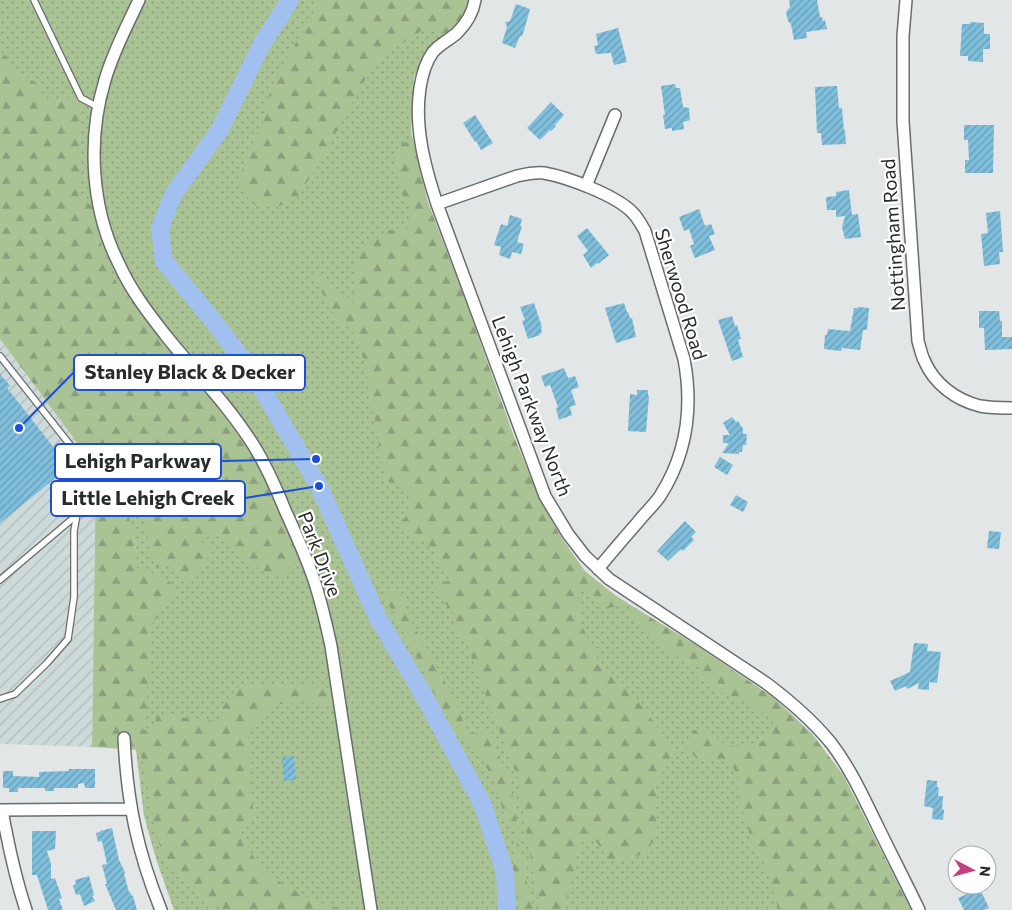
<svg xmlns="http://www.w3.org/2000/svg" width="1012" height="910" font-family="Commissioner,sans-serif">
<defs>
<pattern id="industrial-furrows" width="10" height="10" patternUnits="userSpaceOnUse" patternTransform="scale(1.25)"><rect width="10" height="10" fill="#cedada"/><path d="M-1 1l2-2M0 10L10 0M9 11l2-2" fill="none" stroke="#b1bbbb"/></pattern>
<pattern id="grass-dots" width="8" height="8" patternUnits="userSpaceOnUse" patternTransform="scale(1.25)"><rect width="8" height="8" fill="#a9c395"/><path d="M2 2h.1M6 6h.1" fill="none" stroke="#8a9f7a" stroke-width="1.8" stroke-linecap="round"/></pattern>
<pattern id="forest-firs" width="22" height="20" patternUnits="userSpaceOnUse" patternTransform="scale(1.25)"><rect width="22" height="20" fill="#a9c395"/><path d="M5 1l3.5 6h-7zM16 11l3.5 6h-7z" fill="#8a9f7a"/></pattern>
<pattern id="building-hatch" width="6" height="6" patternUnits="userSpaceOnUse" patternTransform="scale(1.25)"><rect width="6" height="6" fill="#7fbfdb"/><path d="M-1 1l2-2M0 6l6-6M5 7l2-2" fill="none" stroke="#689bb2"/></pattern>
</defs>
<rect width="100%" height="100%" fill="#e2e6e6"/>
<path fill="url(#industrial-furrows)" d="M0 339 96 468 92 747 0 744Z"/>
<path fill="url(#grass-dots)" d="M0 0H469L447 35 427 53 414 77 411 131 427 200 464 297 514 437 539 498 562 539 585 571 616 596 694 644 774 698 812 734 843 775 911 910H174L156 859 144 816 136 750 137 553 121 481 0 297Z"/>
<path fill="url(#forest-firs)" d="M321 0H469L466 13 447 35 443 31H421L382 56 361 86 324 156 296 199 274 208 255 205 242 191 241 174 250 149 264 120 269 95 285 61Z
M0 50C6 56 10 60 11 68L37 83 44 97 53 101 74 96 83 102 80 123 81 146 78 195 93 207 97 233 106 258 117 284 143 320 218 405 239 432 256 461 295 541 302 564 288 565 287 576 270 573 247 563 232 544 219 533 200 540 212 552 192 578 182 580 166 564 156 568 148 542 146 516 141 505 155 489H123L137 553V570L150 572 169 581 178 594 164 604 149 629V663L146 711 143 730H153L157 715 225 722 221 709 238 687 253 684 333 688V704L301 702 271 705 248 730C249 758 249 786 254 813L240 833 262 872 312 900 344 910H225L212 904 192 889 166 866 155 830 145 769 139 750 92 747 96 468 0 339Z
M413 140 427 200 464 297 514 437 539 498 562 539 584 571 616 596 628 603 609 608 597 600 584 587 577 599 582 626 601 667 620 680 641 705 665 737 674 752 656 782 657 832 646 854 611 861 595 840 580 843 572 880 562 910H540L535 884 522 807 521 785 503 741 467 645 454 623 455 616 445 603 435 584 438 582 452 581 428 544 408 535 401 521 408 514 411 498 401 483 386 482 380 454 377 428 368 390 367 367 350 326 340 327 312 272 328 282 353 303 358 254 387 230 407 229 413 207 400 193 394 154 401 144Z
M382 591H400L411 621 452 695 468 733H481L490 728 500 758 510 779 526 878 533 910H518L520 892 511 876 517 847V834L507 823 492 776 479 755 445 714Z
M635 608 694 644 774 698 812 734 843 775 911 910H778L772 882 766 866 752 843 744 813 738 808C738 793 743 767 724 762 716 760 707 762 699 761L687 748 693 730 709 731 723 743 734 746 762 742 775 724 749 701 733 700 720 691 697 678 700 668 675 655 659 643 631 614Z"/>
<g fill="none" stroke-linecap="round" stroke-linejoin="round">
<path stroke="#a1c0f0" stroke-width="18" d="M290 0 262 44 219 131 174 193 160 228 164 261 210 317 251 370 319 486 377 616 424 696 483 805 505 873 507 910"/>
</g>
<path fill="url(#building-hatch)" d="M789 0H817L820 17H822L823 21 825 20 827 29 806 32 807 38 794 40 791 24 788 21 786 12 790 7Z
M516 4 530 9 525 27 522 36H520L515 48 502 43 507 27 505 22 510 21Z
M970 22 984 23V34H990V49H983V62L968 61V56H960L962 24H970Z
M618 28 627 62 614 65 611 53 596 54 594 46 598 45 596 34Z
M675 84 676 88H680L683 107 689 108 690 120 683 122 684 129 672 131V128L665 129 663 115H665L661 86Z
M837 86 839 108H842L844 131 845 130 846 144 822 145 821 133H817L815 87Z
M551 102 564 115 555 125 556 126 551 131 550 130 540 140 527 128Z
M475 115 493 143 481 150 476 141 475 142 463 123Z
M964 125H994L993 173H965V160H969L968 140H964Z
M849 190 852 215 858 214 861 237 845 239 842 227 845 216 836 217V210H827L826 197 836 196V192Z
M699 209 705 226 711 224 715 234 709 236 715 250 695 258 690 246 694 244 689 229 684 231 679 217Z
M1000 211 1003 252H999L1000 264 984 266 981 234 988 233 986 213Z
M510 215 522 219 520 226H522L517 242 524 244 521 254 512 252 510 259 499 255 501 247 494 245 501 224 507 226Z
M587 228 609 255 598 264 597 263 591 268 583 255 588 251 577 236Z
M534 303 542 327 541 328 542 333 539 334 540 335 528 339 522 321 525 320 520 307Z
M624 303 627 312H628L630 318H632L636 337 616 343 605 308Z
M858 307 869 308 867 330H863L860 350 842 348 841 351 824 349 825 335H827L828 329 850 331 854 308H858Z
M979 311H999L1000 321H1002V337H1012V349L985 350 984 328H979Z
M732 316 735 326 737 325 741 339 738 340 743 357 732 361 718 320Z
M564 368 568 378 575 376 579 387 571 390 576 405 570 407 572 415 559 420 556 408 558 407 550 385 545 387 541 376Z
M0 374 10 386 7 388 69 467 0 523Z
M637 390H648V395L649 396 646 432 628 431 630 394 637 395Z
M732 417 736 422 738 421 743 429V434H747L746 445H743L742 452H739V454L722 453 729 443H723V435H730L723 423Z
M720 457 733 465 727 475 714 467Z
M736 495 748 502 743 512 730 505Z
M685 521 696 532 691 537 694 540 683 551 681 549 668 561 657 551Z
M989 531 1001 532 999 549 987 548Z
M914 643 928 644 927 651 941 652 937 683 929 682V690L918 689 919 683 907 689 906 686 895 691 890 681 910 672Z
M294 756 296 780 284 781 282 757Z
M69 769H95V788H85L84 783 78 784V788H54V791H45V788H18V792H9V788H3V771H13V776L39 777V772L69 771Z
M927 780 937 781V787L939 788 938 796H943L942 809 944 810 943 820 932 819 933 808 924 806Z
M112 828 119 860 124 870 125 874H124L129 892H130L132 896H133L137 910H116L105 884H107L102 865 107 864 102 841 98 842 96 833 100 832V831Z
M32 831H56L55 849 47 851 51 864V879L55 878 62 898 59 899 63 910H48L37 875H32Z
M89 876 94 895 92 896 95 901 84 906 80 894 76 895 73 886 76 884 75 880Z
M974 885H976L980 894 982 893 989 908 984 910H964L958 898 969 893 966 889Z"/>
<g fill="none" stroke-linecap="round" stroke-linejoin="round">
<defs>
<path id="lane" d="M34 0 81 98 98 107
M0 356 78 455 83 473 82 495 78 514 0 580
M0 699 15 694 47 663 68 639 74 597V531L77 514"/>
<path id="street" d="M139 0C127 26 113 52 105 80 87 139 91 209 119 264 131 291 149 314 167 337 196 373 229 406 254 446 267 467 276 488 285 510 295 532 305 554 313 577 321 600 326 623 331 646L371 910
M475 0C473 13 466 24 457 33 449 40 440 44 433 52 425 63 422 75 420 88 414 128 425 167 437 204L545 496 568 534 585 556 609 579 766 683C790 701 812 720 831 743 850 768 863 796 876 823 890 852 905 881 919 910
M906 0 903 36V121L918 341C920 347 921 354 924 360 934 384 956 400 980 406 991 408 1002 408 1012 408
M586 186 615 115
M437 204 517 176C526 174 535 172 544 173 567 177 615 195 632 212 638 218 641 224 645 231L684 359C693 407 687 454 660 496 654 505 645 513 638 522 624 538 611 553 598 569
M124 738C127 801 137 851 161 910
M0 810 131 809
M2 810C8 844 15 877 26 910"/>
</defs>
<use href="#lane" stroke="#696d6d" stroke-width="8"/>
<use href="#street" stroke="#696d6d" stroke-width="14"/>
<use href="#lane" stroke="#fff" stroke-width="5.5"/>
<use href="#street" stroke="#fff" stroke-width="11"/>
</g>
<g text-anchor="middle" stroke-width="4.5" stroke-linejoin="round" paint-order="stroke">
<g font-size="19" fill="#292b2b" stroke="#fff">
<text transform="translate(893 235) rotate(-94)" y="7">Nottingham Road</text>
<text transform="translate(681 294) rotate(73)" y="7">Sherwood Road</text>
<text transform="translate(532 406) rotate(69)" y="7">Lehigh Parkway North</text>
<text transform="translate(320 554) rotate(69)" y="7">Park Drive</text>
</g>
</g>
<path fill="none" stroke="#1d4ed8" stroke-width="2" d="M19 428L74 372M316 459L221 461M319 486L245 498"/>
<g fill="#1d4ed8" stroke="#fff" stroke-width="2">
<circle cx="19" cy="428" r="5"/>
<circle cx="316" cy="459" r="5"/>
<circle cx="319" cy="486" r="5"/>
</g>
<g fill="#fff" stroke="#1d4ed8" stroke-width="2">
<rect x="74" y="355" width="231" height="35" rx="5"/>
<rect x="55" y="444" width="166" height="35" rx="5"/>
<rect x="51" y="481" width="194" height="35" rx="5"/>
</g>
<g font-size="20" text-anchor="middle" font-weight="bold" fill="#292b2b">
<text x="190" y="379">Stanley Black &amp; Decker</text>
<text x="138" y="468">Lehigh Parkway</text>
<text x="148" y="505">Little Lehigh Creek</text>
</g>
<g transform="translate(972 870) rotate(96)"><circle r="24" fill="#ffffff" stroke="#a9aaaa"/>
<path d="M0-4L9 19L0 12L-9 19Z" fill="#c43f81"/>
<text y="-8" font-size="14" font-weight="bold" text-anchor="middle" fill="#292b2b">N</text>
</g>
</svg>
